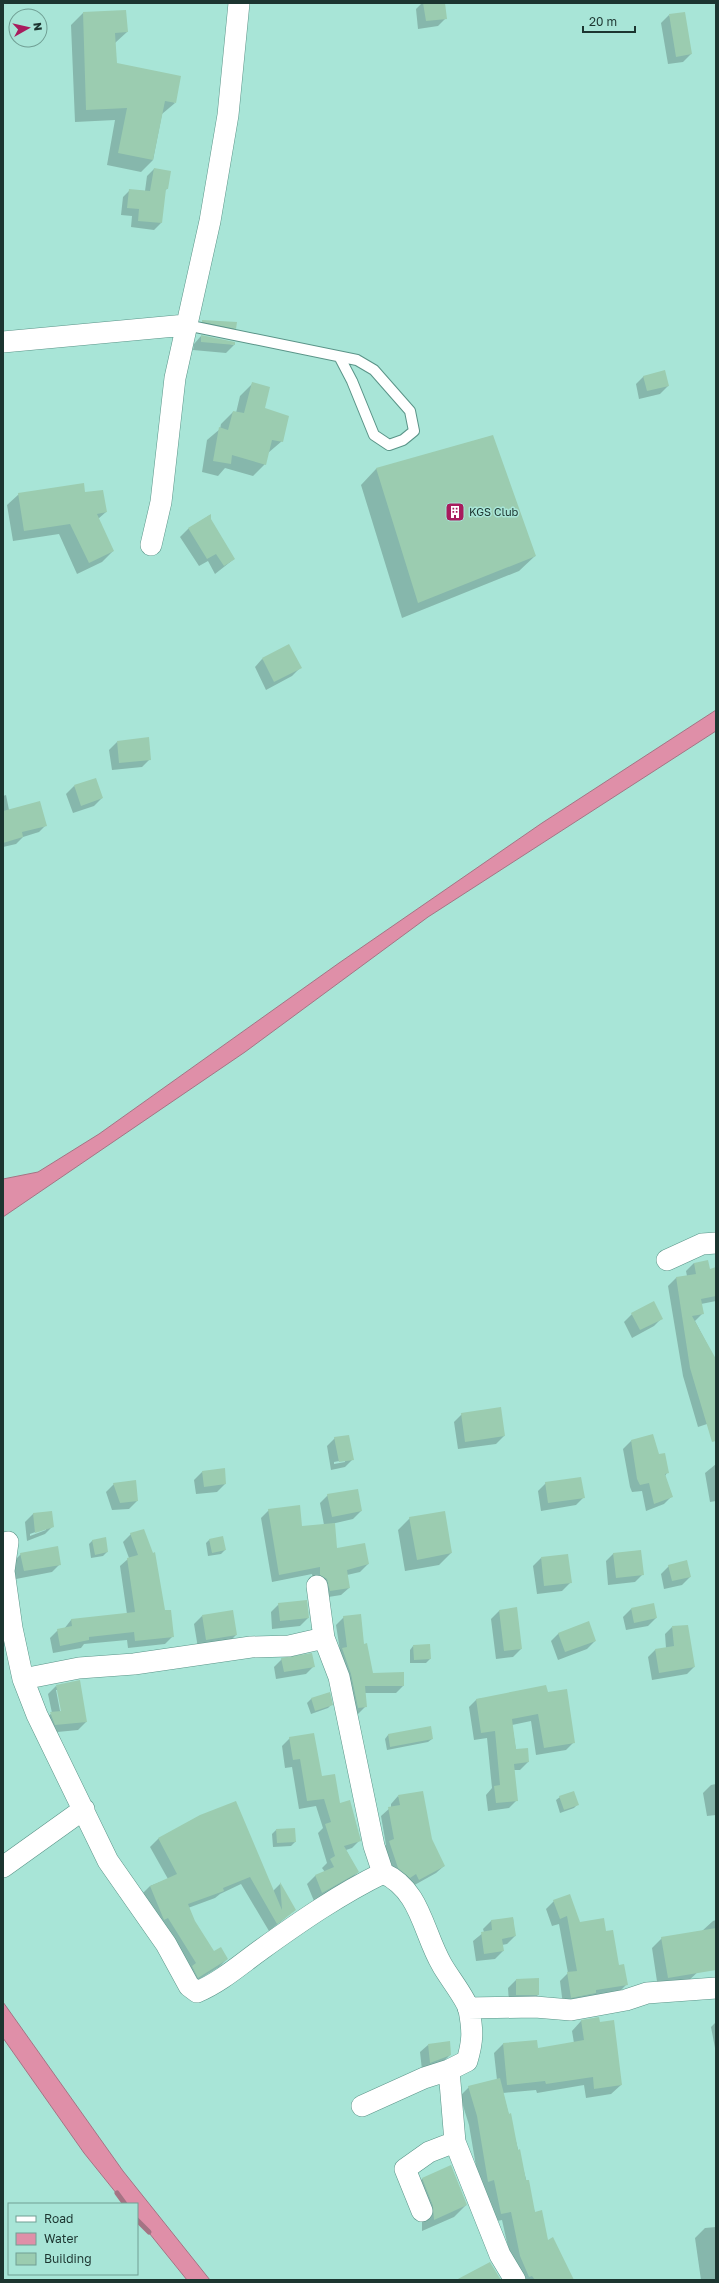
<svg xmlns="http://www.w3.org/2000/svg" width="719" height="2283" font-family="'Golos Text',sans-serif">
<rect width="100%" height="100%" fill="#a8e5d7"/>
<path fill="#df8fa8" stroke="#a47484" d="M716 710V731L428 917 245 1052 3 1217V1179L38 1172 99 1134 339 963 542 823Z
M3 2002 123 2171 210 2280H187L137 2218V2204H125L84 2153 3 2038Z"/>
<path fill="#0003" fill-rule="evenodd" d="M422 3H444L446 18 438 26 418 29 416 9Z
M83 13 127 32 115 43 116 64 175 103 162 114 153 160 141 172 107 165 115 120 75 122 71 25Z
M669 15 691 54 683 62 668 64 661 23Z
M154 169 167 189 164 191 161 223 154 230 131 227 132 216 121 215 123 197 130 190 145 191 147 176Z
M203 321 235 328 227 336 195 329Z
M201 336 234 345 226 353 193 350 194 344Z
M644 376 668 386 660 394 639 399 636 384Z
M252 384 282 441 268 453 265 464 253 476 225 468 218 476 202 472 207 440 220 429 221 424 233 412 236 413 240 396Z
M492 436 535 556 519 571 402 618 361 485 376 469Z
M85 493 106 512 98 519 113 551 102 562 77 574 59 534 13 541 7 505 19 494Z
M210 515V519L234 559 215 574 208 561 199 566 180 537 188 529Z
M262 659 300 668 292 676 266 690 255 667Z
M117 742 150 759 142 767 112 770 109 750Z
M74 786 102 798 94 806 73 813 66 794Z
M6 795 9 810 46 825 39 832 23 837 16 844 3 847V796Z
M694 1263 709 1270 716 1268V1301L701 1304 703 1313 695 1321 716 1361V1421L698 1427 683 1376 668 1286 676 1278 687 1276 686 1271Z
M632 1314 662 1318 654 1326 632 1338 624 1322Z
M462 1414 504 1436 496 1444 458 1449 454 1422Z
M335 1438 353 1459 345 1467 331 1470 327 1446ZM345 1460V1462L334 1464V1462Z
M631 1441 658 1456 667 1473 665 1476 672 1496 664 1504 646 1511 642 1491 632 1492 630 1487 623 1449Z
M716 1464V1501L710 1502 705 1473Z
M202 1472 225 1484 217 1492 196 1494 194 1480Z
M546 1483 584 1497 576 1505 541 1511 538 1491Z
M114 1484 137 1501 129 1509 112 1510 106 1492Z
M328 1495 361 1511 353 1519 327 1525 337 1549 368 1564 360 1572 347 1575 349 1588 341 1595 322 1598 313 1582 312 1574 272 1582 261 1518 269 1510 301 1527 324 1525 320 1503Z
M51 1512 53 1526 45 1534 27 1541 25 1522 33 1514ZM46 1528V1530L30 1536V1534Z
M410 1518 451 1553 439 1565 405 1571 398 1530Z
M131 1534 173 1636 165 1644 128 1648 127 1640 84 1644 81 1648 53 1653 50 1638 58 1630 64 1629 71 1620 127 1614 120 1566 129 1558 123 1542Z
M93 1540 107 1552 103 1556 91 1558 89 1544Z
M209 1540 225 1550 221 1554 208 1556 206 1543Z
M614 1553 643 1574 635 1582 608 1585 606 1561Z
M21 1554 60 1564 52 1572 16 1579 13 1562Z
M541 1558 570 1583 562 1591 537 1594 533 1566Z
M669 1566 690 1577 682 1585 664 1589 661 1574Z
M279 1604 308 1618 300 1626 272 1629 271 1612Z
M516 1609 521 1649 513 1657 496 1659 491 1619 499 1611Z
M631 1609 656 1618 648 1626 626 1630 623 1617Z
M202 1616 236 1635 228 1643 198 1648 194 1624Z
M344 1617 363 1645 372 1674 403 1686 396 1693H364L366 1706 358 1714 350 1715 336 1625Z
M672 1627 694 1667 687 1674 652 1680 648 1657 655 1650 666 1648 665 1634Z
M559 1633 595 1641 587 1649 558 1660 551 1641Z
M413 1646 430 1659 426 1663H410V1650Z
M282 1659 314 1666 306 1674 276 1679 274 1667Z
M56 1686 86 1722 78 1730 47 1733 42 1721 52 1713 48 1694ZM56 1690H58L63 1715 61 1716Z
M329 1693 331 1705 328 1708 311 1714 307 1703 311 1699Z
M547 1693 574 1742 566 1750 536 1755 531 1721 512 1725 516 1750 528 1762 520 1770H514L517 1800 509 1808 488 1811 486 1795 492 1788 487 1738 474 1740 469 1707 477 1699Z
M388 1735 432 1739 428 1742 387 1750 385 1739Z
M290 1738 321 1777 360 1840 352 1848 346 1850 358 1872 350 1880 314 1901 307 1884 315 1876 325 1872 322 1868 327 1863 318 1833 323 1828 316 1806 299 1809 292 1767 285 1768 282 1746Z
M716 1784V1815L707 1816 703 1793 711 1785Z
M398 1796 431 1839 444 1866 436 1873 411 1887 402 1885 382 1849 386 1845 381 1816 391 1807V1804Z
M560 1797 578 1804 574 1808 560 1813 556 1800Z
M200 1816 273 1891 280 1884 295 1910 269 1931 241 1884 220 1894 215 1898 188 1908 194 1922 214 1953 227 1959 219 1967 190 1985 142 1894 150 1886 168 1879 150 1847 158 1839Z
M276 1830 295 1842 291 1846 273 1847 272 1834Z
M554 1901 580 1923 619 1966 627 1984 619 1992 563 2005 560 1981 568 1973 559 1924 552 1926 546 1909Z
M513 1918 515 1936 507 1944 502 1945 503 1951 495 1959 476 1961 473 1941 484 1932 483 1929 491 1921Z
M716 1920V1955L686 1983 658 1988 652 1948 662 1938 702 1931 713 1921Z
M516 1980 538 1995 530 2003H509L508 1988Z
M598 2018 599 2024 613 2021 621 2085 611 2094 586 2098 584 2085 537 2093 536 2090 503 2093 535 2213 547 2241 573 2280H518L512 2265 502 2220 492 2222 485 2189 480 2190 469 2125 460 2096 469 2087 497 2080 494 2053 503 2044 537 2049 574 2043 572 2031 581 2021Z
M716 2022V2047L715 2048 711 2027Z
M428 2045 450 2055 442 2063 422 2070 420 2052Z
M451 2167 466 2205 454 2217 422 2231V2219L410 2191 422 2179Z
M716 2227V2280H701L695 2238 705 2228Z"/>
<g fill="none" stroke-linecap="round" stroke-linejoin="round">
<path stroke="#a47484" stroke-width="5" d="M117 2193 125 2204
M137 2220 149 2232"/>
</g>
<path fill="#9bccb0" d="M423 3H445L447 19 426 21Z
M126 10 128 32 115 33 117 63 181 76 176 103 165 101 153 160 118 153 127 108 86 110 83 12Z
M685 12 692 54 676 57 669 14Z
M154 168 171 171 168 189H166L162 223 138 221 139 209 127 208 129 189 150 191Z
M202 320 237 322 236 329 202 322Z
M201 335 235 342V345L201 342Z
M665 370 669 386 647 391 643 376Z
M252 382 270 387 265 408 289 416 283 442 272 440 266 465 232 455 231 464 213 461 219 427 228 430 233 411 244 413Z
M493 435 536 556 418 603 376 468Z
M84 483 85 492 103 490 107 512 97 514 114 551 89 563 70 524 24 531 18 493Z
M211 514V519L235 559 224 566 216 554 207 559 188 528Z
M289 644 302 668 274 682 262 658Z
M149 737 151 760 119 763 117 741Z
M96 778 103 798 81 806 74 785Z
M40 801 47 826 22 832 23 837 3 843V811Z
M708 1260 710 1269 716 1267V1296L701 1299 704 1314 692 1316 716 1359V1441L712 1442 690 1368 676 1277 696 1274 694 1263Z
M654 1301 663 1319 640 1330 631 1313Z
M501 1407 505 1436 465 1442 461 1413Z
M653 1434 659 1454 665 1453 669 1473 665 1474 673 1497 654 1504 649 1483 640 1485 637 1479 631 1440Z
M349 1435 354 1460 339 1462 334 1437Z
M225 1468 226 1484 204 1487 202 1471Z
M581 1477 585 1498 548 1503 545 1482Z
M136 1480 138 1501 120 1503 113 1483Z
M358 1489 362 1511 332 1517 327 1494Z
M300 1505 302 1526 335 1523 337 1548 365 1543 369 1564 347 1570 350 1588 330 1591 327 1579 320 1575V1567L279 1575 268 1509Z
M52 1511 54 1527 35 1533 33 1513Z
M445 1511 452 1553 417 1560 409 1517Z
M144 1529 153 1553 155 1552 165 1610H171L174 1637 135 1641 134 1632 89 1637V1640L60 1646 57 1629 72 1626 71 1619 135 1612 127 1558 138 1555 130 1533Z
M223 1536 226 1550 212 1553 209 1539Z
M106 1537 108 1552 95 1555 92 1540Z
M58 1546 61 1565 24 1571 20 1553Z
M641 1550 644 1575 616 1578 613 1553Z
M568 1554 572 1583 544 1586 541 1557Z
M687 1560 691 1577 672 1581 668 1565Z
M307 1600 309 1618 280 1621 278 1603Z
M654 1603 657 1618 634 1623 631 1608Z
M517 1607 522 1649 504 1651 499 1610Z
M233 1610 237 1635 206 1640 202 1615Z
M361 1614 364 1644 367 1643 373 1673 404 1672V1686H365L367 1707 358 1708 351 1674 342 1648 347 1647 343 1616Z
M589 1621 596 1641 565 1652 558 1633Z
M688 1625 695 1667 659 1673 655 1649 674 1646 672 1626Z
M430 1644 431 1659 414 1660 413 1645Z
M312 1653 315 1667 284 1672 281 1658Z
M80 1680 87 1722 55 1725 50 1712 61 1711 56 1685Z
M546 1685 548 1692 567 1689 575 1743 544 1748 538 1714 512 1719 516 1749 528 1748 529 1762 514 1764 518 1801 496 1803 494 1786 500 1785 495 1731 481 1733 476 1699Z
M330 1692 333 1705 315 1711 311 1698Z
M431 1726 433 1739 390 1747 388 1734Z
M314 1733 322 1776 335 1774 340 1803 350 1800 361 1841 344 1846 359 1872 322 1893 315 1875 334 1867 330 1859 335 1856 325 1824 331 1822 324 1799 307 1801 300 1759 293 1760 289 1737Z
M423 1791 432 1839 445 1866 419 1880 416 1874 410 1878 398 1868 389 1841 394 1839 388 1807 400 1805 398 1795Z
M574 1791 579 1805 564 1810 559 1796Z
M236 1801 282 1910 280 1882 296 1910 277 1924 250 1877 223 1888 224 1891 188 1904 195 1921 214 1951 221 1947 228 1959 198 1978 192 1966 196 1963 168 1918 164 1920 150 1886 177 1874 158 1838 200 1815Z
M295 1828 296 1842 277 1843 276 1829Z
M570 1894 580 1922 604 1918 606 1931 613 1930 619 1965 624 1964 628 1985 596 1990V1993L571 1998 567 1972 577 1971 567 1916 560 1919 553 1900Z
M513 1917 516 1936 502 1939 504 1951 484 1954 481 1932 492 1930 491 1920Z
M716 1928V1970L668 1978 661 1937Z
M539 1978V1995H516V1979Z
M599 2017 600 2022 614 2020 622 2085 594 2089 593 2077 546 2084 545 2081 507 2085 503 2043 537 2040 538 2048 584 2040 581 2020Z
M450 2041 451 2055 430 2063 428 2044Z
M500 2078 509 2114 511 2113 518 2150 520 2149 526 2180H529L535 2212 542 2210 548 2240 553 2237 574 2280H535L532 2276 529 2277 520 2256 511 2212 501 2214 494 2180 488 2182 477 2116 468 2086Z
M451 2165 467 2205 434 2220 433 2206 422 2178Z
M490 2262 501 2280H456Z"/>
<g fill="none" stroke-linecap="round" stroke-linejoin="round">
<defs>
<path id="lane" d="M186 325 357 360 374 370 410 411 414 431 403 440 389 445 374 435 352 381 340 358"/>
<path id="street" d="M3 342 186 325
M151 545 161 502 175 378 210 221 228 115 239 3
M667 1260 702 1244 716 1243
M8 1542 4 1571 12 1628 23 1679 37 1715 108 1861 166 1944 189 1986 197 1992C221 1982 241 1964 262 1949 301 1921 340 1894 383 1873 421 1890 423 1933 442 1965 448 1976 467 2000 469 2010 473 2031 473 2041 467 2061L449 2070 455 2142 500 2255 515 2280
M317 1586 324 1638
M23 1679 79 1668 134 1664 251 1647 289 1646 324 1638 339 1677 374 1846 383 1873
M3 1867 84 1809
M468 2008 535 2007 571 2010 626 2000 647 1993 716 1988
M362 2106 424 2078 449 2070
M422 2211 405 2169 429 2152 455 2142"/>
</defs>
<use href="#lane" stroke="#5a9488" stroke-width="12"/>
<use href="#street" stroke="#5a9488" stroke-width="22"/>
<use href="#lane" stroke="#fff" stroke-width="10"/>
<use href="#street" stroke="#fff" stroke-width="21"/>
</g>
<defs>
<symbol id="building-square" viewBox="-11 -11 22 22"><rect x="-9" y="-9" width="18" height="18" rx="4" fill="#a81c5d" stroke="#a8e5d7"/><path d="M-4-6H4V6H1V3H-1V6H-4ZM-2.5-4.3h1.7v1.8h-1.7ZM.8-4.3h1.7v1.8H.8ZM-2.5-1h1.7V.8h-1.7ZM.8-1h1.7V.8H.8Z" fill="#fff"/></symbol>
</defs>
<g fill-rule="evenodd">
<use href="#building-square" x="444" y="501" width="22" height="22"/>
</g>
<g text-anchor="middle" stroke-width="3" stroke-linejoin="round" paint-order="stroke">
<g font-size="11" fill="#1c3530" stroke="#a8e5d7" text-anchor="start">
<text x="469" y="516">KGS Club</text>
</g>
</g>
<rect width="719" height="2283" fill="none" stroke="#1c3530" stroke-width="8"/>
<rect x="8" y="2203" width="130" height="72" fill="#a8e5d7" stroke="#709f94"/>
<rect x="16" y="2216" width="20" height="6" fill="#ffffff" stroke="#709f94"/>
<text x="44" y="2223" font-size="12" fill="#1c3530">Road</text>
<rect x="16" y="2233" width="20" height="12" fill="#df8fa8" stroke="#709f94"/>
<text x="44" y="2243" font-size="12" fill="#1c3530">Water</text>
<rect x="16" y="2253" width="20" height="12" fill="#9bccb0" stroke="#709f94"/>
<text x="44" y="2263" font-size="12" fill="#1c3530">Building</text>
<g transform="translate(28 28) rotate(82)"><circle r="19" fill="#a8e5d7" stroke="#709f94"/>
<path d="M0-3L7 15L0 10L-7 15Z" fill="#a81c5d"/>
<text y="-6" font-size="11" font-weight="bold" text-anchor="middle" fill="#1c3530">N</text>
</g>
<path d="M583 26v6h52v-6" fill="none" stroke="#1c3530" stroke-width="2"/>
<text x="589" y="26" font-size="12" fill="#1c3530" stroke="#a8e5d7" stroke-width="3" paint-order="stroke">20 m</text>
</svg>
